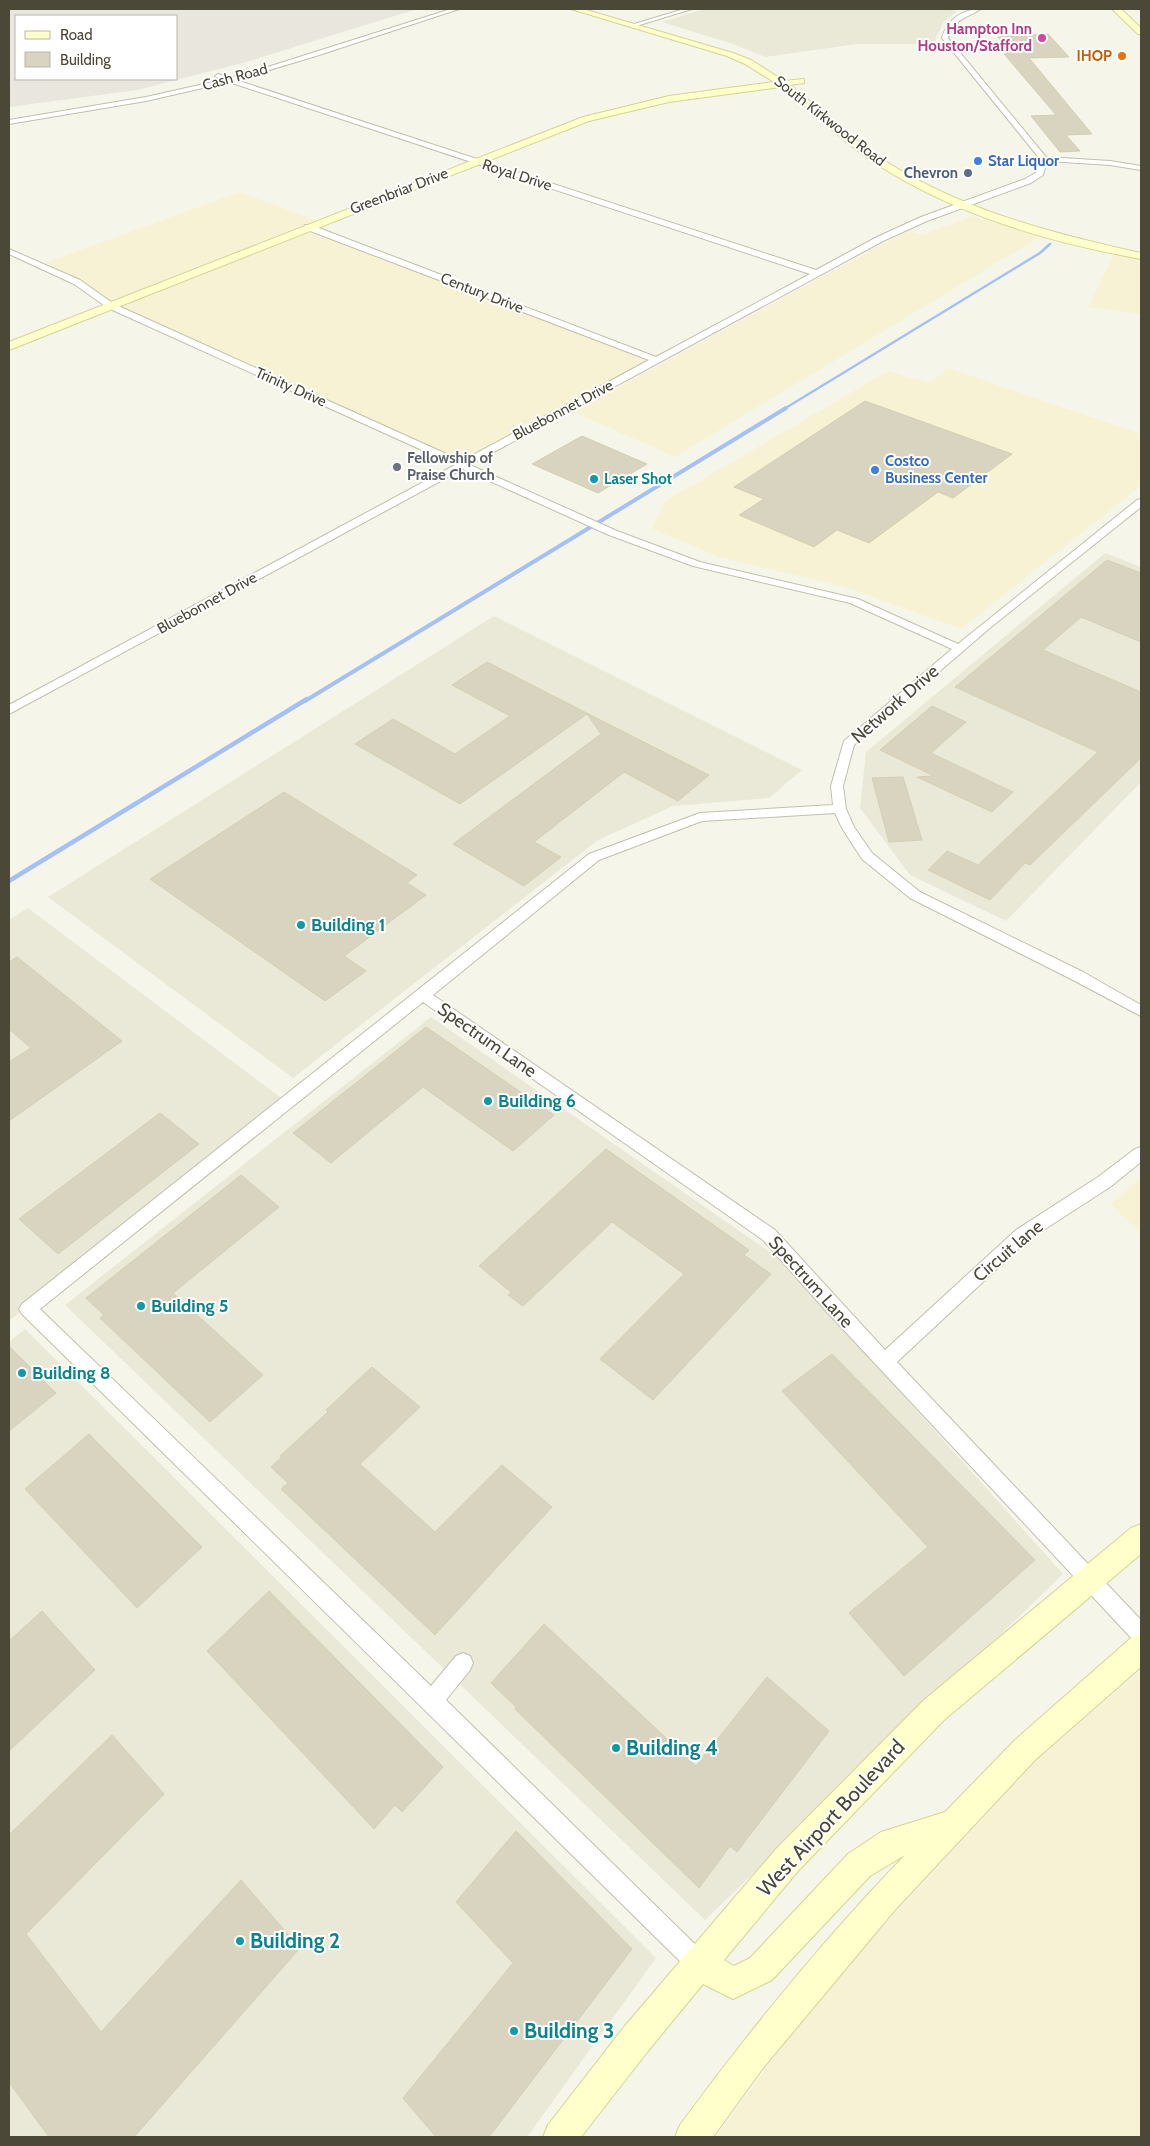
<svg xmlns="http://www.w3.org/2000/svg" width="1150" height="2146" font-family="Cabin,sans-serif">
<rect width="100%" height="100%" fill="#f6f5ea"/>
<path fill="#eae9d8" d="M704 9H947L957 11 944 21 936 38 935 44H857L765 57 733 44 662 22Z
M1105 553 1141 567V782L1006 921 910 875 860 808 866 752Z
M494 616 802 770 769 798 673 806 598 840 293 1078 48 897Z
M28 908 288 1103 9 1321V920Z
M431 1017 784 1262 1063 1574 705 1920 65 1305Z
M25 1329 656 1958 527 2137H9V1342Z"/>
<path fill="#f8f2d5" d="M240 192 321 222 309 226 656 360 462 465 111 306 87 288 39 265Z
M972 216 1040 237 675 457 573 412 894 238 909 231 922 235Z
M1115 252 1141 259V314L1088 307Z
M948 368 1141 434V486L961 629 845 587 719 557 652 529 665 501 888 371 929 383Z
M1141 1177V1234L1110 1204Z
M1141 1671V2137H716L820 1995 1040 1756Z"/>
<path fill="#e9e6de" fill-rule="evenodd" d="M9 9H417L246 62 137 90 9 107ZM16 16H176V79H16Z"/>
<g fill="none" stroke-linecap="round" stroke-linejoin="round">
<path stroke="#a4c0f5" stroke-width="2.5" d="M784 409 1040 253 1050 244"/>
<path stroke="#a4c0f5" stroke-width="4" d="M305 701 786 408"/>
<path stroke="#a4c0f5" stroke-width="4.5" d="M9 881 307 699"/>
</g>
<path fill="#d8d4bf" stroke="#d4cfb1" d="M1048 34 1069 57 1029 58 1092 134 1066 135 1080 151 1060 152 1031 116 1056 115 1004 54 1010 53 998 37Z
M865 401 1012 454 953 498 938 492 869 543 837 530 814 547 739 515 764 499 734 487Z
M582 436 647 464 598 493 532 464Z
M1107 560 1141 573V642L1081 617 1043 650 1141 692V758L1030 865 1025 863 990 900 928 870 947 851 978 865 1098 752 955 687Z
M487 662 612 726 709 775 678 801 624 772 534 842 561 857 524 886 453 844 601 734 587 714 460 804 355 744 393 719 455 754 510 716 452 685Z
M932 706 966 722 931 753 1013 792 992 812 917 777 934 776 880 750Z
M903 777 922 840 889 842 872 778Z
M284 792 417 875 407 883 426 895 344 956 366 971 325 1001 150 879Z
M17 957 122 1041 9 1121V1062L31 1048 9 1029V962Z
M426 1027 554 1115 513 1151 423 1087 331 1163 293 1133Z
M160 1113 199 1144 58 1254 19 1219Z
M606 1149 749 1250 744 1255 771 1274 653 1400 600 1359 684 1274 612 1222 523 1306 508 1295 511 1292 479 1266Z
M241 1175 279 1207 173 1293 263 1375 210 1422 100 1318 104 1315 86 1298Z
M9 1346 56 1393 9 1431Z
M832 1354 1035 1560 904 1676 849 1613 928 1547 782 1391Z
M372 1367 420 1407 360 1464 435 1532 502 1465 552 1507 435 1635 281 1489 288 1483 271 1467 282 1457 280 1456 328 1412 326 1410Z
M89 1434 202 1547 137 1608 25 1489Z
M269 1591 443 1767 402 1812 395 1805 374 1829 207 1651Z
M42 1611 95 1670 9 1751V1641Z
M544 1624 696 1766 767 1677 829 1731 737 1852 730 1846 699 1888 515 1709 516 1707 491 1683Z
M112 1735 164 1794 26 1934 101 2032 241 1880 300 1948 134 2137H49L9 2082V1835Z
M516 1831 632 1949 489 2137H436L403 2098 513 1963 456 1902Z"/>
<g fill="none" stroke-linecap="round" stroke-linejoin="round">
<defs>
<path id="street" d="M451 9H459L316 56 236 80 816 270 877 237 921 217 1025 179 1037 172 1040 159 942 38C947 20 962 9 981 9 967 18 953 19 948 38L1046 157 1110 161 1141 166V170L1110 165 1047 161 1043 175 1031 183 927 221 883 241 470 465 617 531 700 562 858 599 958 644 1137 500 1141 499V507L991 627 854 745 843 786 846 809 854 827 872 853 920 892 1083 972 1141 1005V1016L1073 980 910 898 862 859 842 828 835 813 702 821 599 860 433 995 775 1230 885 1350 1016 1230 1098 1177 1135 1149 1141 1147V1162L1110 1187 1028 1240 897 1362 1141 1620V1644L1134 1641 827 1312 763 1240 423 1002 40 1309 431 1686 456 1656 463 1653 470 1656 473 1663 470 1670 446 1700 707 1956 710 1964 707 1972 699 1975 691 1972 22 1314 19 1309 22 1304 589 854 700 813 833 805 831 786 844 741 952 649 850 603 693 566 609 535 463 469 9 714V705L455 465 108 308 74 284 9 254V249L80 280 114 304 462 461 649 360 305 229V225H311L656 357 810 274 229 82 146 101 9 124V120L146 97 222 80 215 76 218 74 229 78 255 71Z
M684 9H692L636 26 631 25Z"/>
<path id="secondary" d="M571 9H583L733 53 751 60 784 81 804 79V83L790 85C821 109 849 137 882 159 961 210 1051 233 1141 253V259C1049 242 954 215 875 163 841 141 813 111 781 87L669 102 589 121 9 350V342L583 117 669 96 774 82 745 64 727 56Z
M1112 9H1121L1141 28V34H1138Z
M1141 1524V1554L944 1720 798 1871 724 1960 734 1966 750 1958 848 1854 881 1832 945 1812 1015 1740 1131 1638 1141 1634V1667L1035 1760 894 1911 763 2068 713 2137H675L680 2125C749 2031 824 1939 905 1855L870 1876 772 1980 733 1999 703 1984 648 2051 581 2137H543L548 2125 624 2027 776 1849 924 1700 1131 1528Z"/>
</defs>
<use href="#street" stroke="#c2c0ac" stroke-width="2"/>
<use href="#secondary" stroke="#d5d496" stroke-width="2"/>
<use href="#street" fill="#fff" fill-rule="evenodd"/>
<use href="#secondary" fill="#ffffcb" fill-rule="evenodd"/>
</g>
<circle fill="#d1479c" stroke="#fff" stroke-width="2" cx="1042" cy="38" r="5"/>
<circle fill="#e8710a" stroke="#fff" stroke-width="2" cx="1122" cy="56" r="5"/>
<g fill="#3f7fe0" stroke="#fff" stroke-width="2">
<circle cx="978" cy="161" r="5"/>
<circle cx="875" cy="470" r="5"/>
</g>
<circle fill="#5c6f8a" stroke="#fff" stroke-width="2" cx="968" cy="173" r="5"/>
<circle fill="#6b7280" stroke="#fff" stroke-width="2" cx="397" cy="467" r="5"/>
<g fill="#0f9aa8" stroke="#fff" stroke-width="2">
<circle cx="594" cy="479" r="5"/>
<circle cx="301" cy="925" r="5"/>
<circle cx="488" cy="1101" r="5"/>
<circle cx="141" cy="1306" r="5"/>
<circle cx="22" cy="1373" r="5"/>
<circle cx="616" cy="1748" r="5"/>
<circle cx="240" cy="1941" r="5"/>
<circle cx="514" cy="2031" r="5"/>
</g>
<g text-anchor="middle" stroke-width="4" stroke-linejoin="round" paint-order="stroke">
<g font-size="15" font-weight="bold" fill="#b23c85" stroke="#fff" text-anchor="end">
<text x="1032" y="34">Hampton Inn<tspan x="1032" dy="17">Houston/Stafford</tspan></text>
</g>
<g font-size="15" font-weight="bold" fill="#c56008" stroke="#fff" text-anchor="end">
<text x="1112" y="61">IHOP</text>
</g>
<g font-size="15" fill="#4b4837" stroke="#fff">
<text transform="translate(235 77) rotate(-15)" y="5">Cash Road</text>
<text transform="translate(830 121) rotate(38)" y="5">South Kirkwood Road</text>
<text transform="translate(517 175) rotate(18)" y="5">Royal Drive</text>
<text transform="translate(399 191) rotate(-21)" y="5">Greenbriar Drive</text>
<text transform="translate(482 293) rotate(21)" y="5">Century Drive</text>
<text transform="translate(291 387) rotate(24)" y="5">Trinity Drive</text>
<text transform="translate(563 410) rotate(-28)" y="5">Bluebonnet Drive</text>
<text transform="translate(207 603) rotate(-29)" y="5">Bluebonnet Drive</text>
</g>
<g font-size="15" font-weight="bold" fill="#366cbe" stroke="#fff" text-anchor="start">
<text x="988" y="166">Star Liquor</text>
<text x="885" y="466">Costco<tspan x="885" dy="17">Business Center</tspan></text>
</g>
<g font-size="15" font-weight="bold" fill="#4e5e75" stroke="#fff" text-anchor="end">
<text x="958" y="178">Chevron</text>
</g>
<g font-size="15" font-weight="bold" fill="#5b616d" stroke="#fff" text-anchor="start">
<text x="407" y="463">Fellowship of<tspan x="407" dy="17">Praise Church</tspan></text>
</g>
<g font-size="15" font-weight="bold" fill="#0d838f" stroke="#fff" text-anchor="start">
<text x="604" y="484">Laser Shot</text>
</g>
<g font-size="18" fill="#4b4837" stroke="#fff">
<text transform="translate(895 704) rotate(-41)" y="6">Network Drive</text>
<text transform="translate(487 1040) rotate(35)" y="6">Spectrum Lane</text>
<text transform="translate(1008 1251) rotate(-40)" y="6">Circuit lane</text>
<text transform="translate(811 1282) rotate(48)" y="6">Spectrum Lane</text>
</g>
<g font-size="18" font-weight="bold" fill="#0d838f" stroke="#fff" text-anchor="start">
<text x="311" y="931">Building 1</text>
<text x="498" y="1107">Building 6</text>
<text x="151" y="1312">Building 5</text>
<text x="32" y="1379">Building 8</text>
</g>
<g font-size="21" font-weight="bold" fill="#0d838f" stroke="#fff" text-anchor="start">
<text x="626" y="1755">Building 4</text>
<text x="250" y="1948">Building 2</text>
<text x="524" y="2038">Building 3</text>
</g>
<g font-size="21" fill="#4b4837" stroke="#fff">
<text transform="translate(831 1818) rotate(-47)" y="7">West Airport Boulevard</text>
</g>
</g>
<rect width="1150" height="2146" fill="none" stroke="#4b4837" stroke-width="20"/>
<rect x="15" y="15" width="162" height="65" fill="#ffffff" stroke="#b7b6af"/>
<rect x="25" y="31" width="25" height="8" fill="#ffffcb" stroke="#b7b6af"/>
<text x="60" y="40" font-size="15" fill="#4b4837">Road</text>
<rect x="25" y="52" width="25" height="15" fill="#d8d4bf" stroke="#b7b6af"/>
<text x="60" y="65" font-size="15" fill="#4b4837">Building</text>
</svg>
